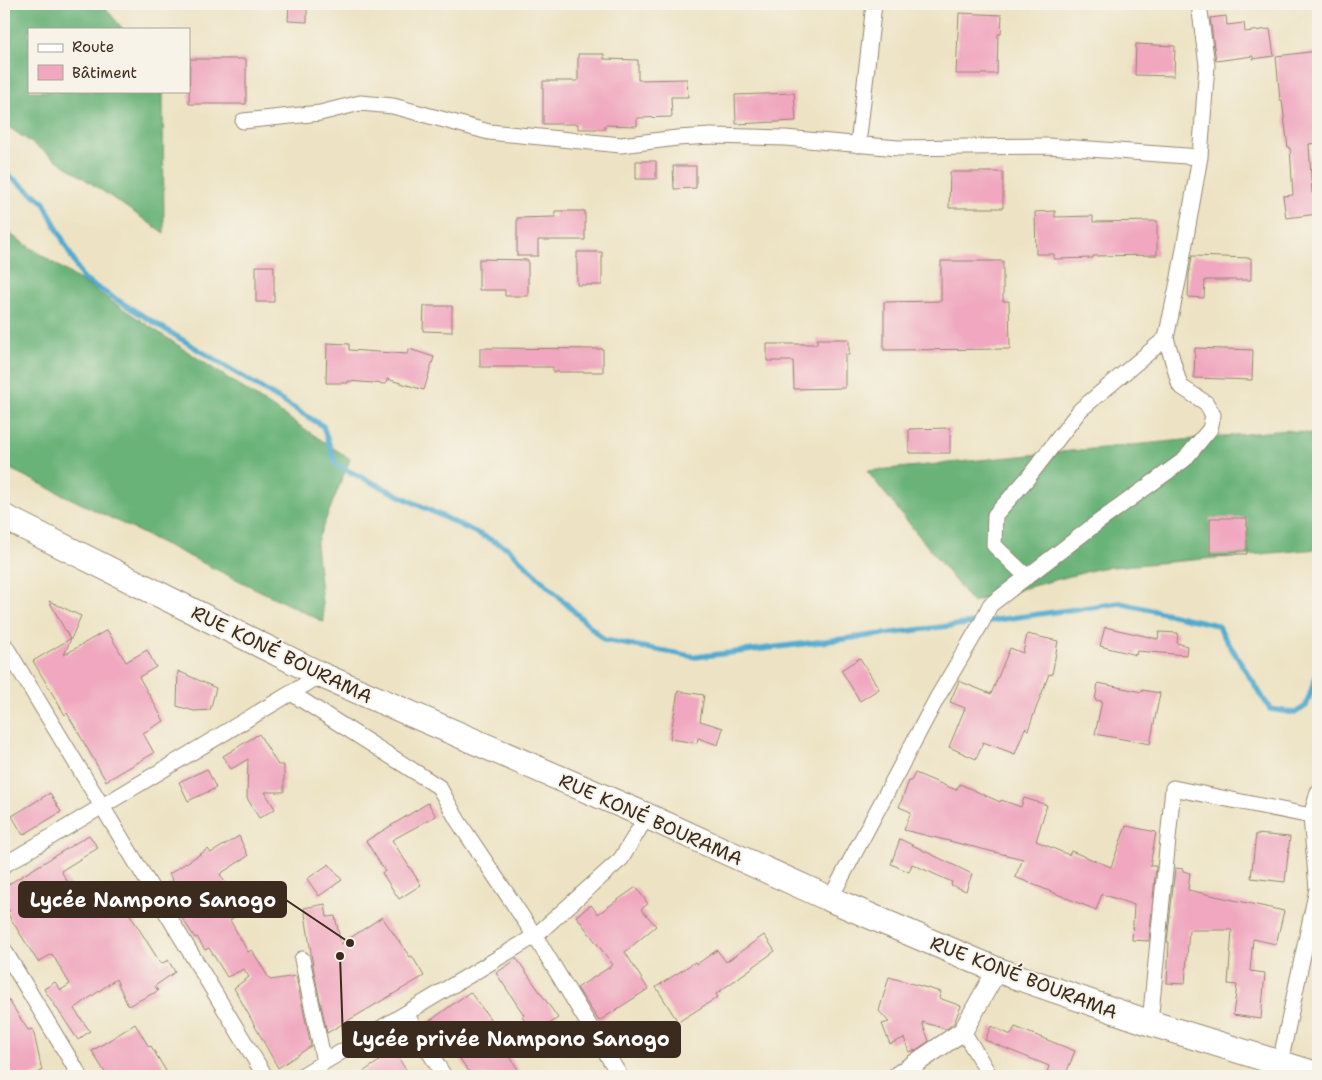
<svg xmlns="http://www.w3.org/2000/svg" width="1322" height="1080" font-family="'Shantell Sans',sans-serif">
<rect width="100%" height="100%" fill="#f7f3e8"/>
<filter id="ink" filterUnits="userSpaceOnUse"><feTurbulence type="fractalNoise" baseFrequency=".02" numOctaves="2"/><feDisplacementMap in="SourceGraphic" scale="10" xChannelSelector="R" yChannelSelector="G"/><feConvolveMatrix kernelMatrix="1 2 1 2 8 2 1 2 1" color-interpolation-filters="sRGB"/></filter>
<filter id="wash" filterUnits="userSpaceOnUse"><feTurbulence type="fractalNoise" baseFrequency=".0096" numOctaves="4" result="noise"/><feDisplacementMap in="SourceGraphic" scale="20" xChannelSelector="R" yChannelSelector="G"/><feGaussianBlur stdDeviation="1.12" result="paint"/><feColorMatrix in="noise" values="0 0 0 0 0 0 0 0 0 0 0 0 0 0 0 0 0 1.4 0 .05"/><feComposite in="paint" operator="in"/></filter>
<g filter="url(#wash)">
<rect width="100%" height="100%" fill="#ede3c4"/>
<path fill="#69b278" stroke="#526e4b" d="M4 4H102L123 29H29V91H163L164 233 4 124Z
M4 230 350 459 316 544 324 622 4 466Z
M1286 430 1318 435V549L1101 568 972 602 867 471Z"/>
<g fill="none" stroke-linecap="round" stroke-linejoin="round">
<path stroke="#51aace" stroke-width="5.5" d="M4 172 43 201 83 279 323 426 336 465 508 548 604 640 696 657 982 622 1120 603 1217 625 1270 709 1295 713 1306 706 1318 671"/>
</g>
<g id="blocks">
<path fill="#f0a7bf" d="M289 4H307V22L288 21Z
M959 13 1002 15 1001 34H998L997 74H956Z
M1226 16 1227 25 1244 23 1245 32 1270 29 1274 56 1253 59V56L1216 61 1210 18Z
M1136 44 1175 46 1174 76 1135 75Z
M1318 51V143L1309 144 1312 193 1317 192 1318 214 1286 218 1283 196 1293 195 1290 148H1288L1282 100H1280L1276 56Z
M578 54H604V59L638 60V80L687 79 688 97H671L672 117 637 118V126L605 125V129H578V124H543V81H578Z
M190 59H246V104H189Z
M794 93 796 121 736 124 735 95Z
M636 161H656V179H636Z
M673 166H696V188L674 189Z
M950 172H1003V208H949Z
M555 211H585V240H538V256H517V218L555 217Z
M1055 211V217L1093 216V222L1157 221V255L1093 256V258L1054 259V254H1036L1035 212Z
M577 252H602V285H577Z
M1192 256 1251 258V280H1205L1204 298 1188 297 1189 275Z
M479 259 528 260V296H505V290H479Z
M941 261H1003V301H1009L1010 349 884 350V302L941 301Z
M256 266H274V302H256Z
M424 306H452V332L423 331Z
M817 339H849V355H845V388L794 389 793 361H767V344H817Z
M327 343 349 344V350L407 354 409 349 434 357 424 390 387 379 386 384 348 381V383H326Z
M480 348 603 349V372H553V367H480Z
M1195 348 1253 350 1252 380 1194 378Z
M950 428V453H909V429Z
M1210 518H1247V554H1210Z
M49 601 81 616 64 655 107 630 126 662 147 650 156 667 139 677 164 721 143 733 154 753 106 781 67 713 65 715 33 661 70 639Z
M1105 627 1158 639 1159 632 1178 633 1177 643 1187 646 1186 655 1137 651 1136 655 1100 646Z
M1027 634 1058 641 1052 675 1049 674 1028 730 1025 728 1015 754 983 742 976 759 949 747 965 708 950 702 959 681 991 694 1010 648 1023 653Z
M860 658 879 689 860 701 841 670Z
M178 671 216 688 210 710 194 711 177 706Z
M1098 683 1142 692V690L1160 693 1150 744 1095 734 1102 701 1095 700Z
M678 691 704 695 700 721 723 728 718 745 698 738 697 743 670 739Z
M259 734 278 765H284V792H265L275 809 259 818 247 798 248 759 231 769 223 756Z
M207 769 216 788 188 801 179 782Z
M915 773 956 790 960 784 1000 802 1001 800 1021 807 1024 798 1047 805 1036 841 1069 855 1071 851 1111 867 1126 826 1156 832 1150 866H1156L1149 941 1132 940 1134 905 1102 894 1096 910 1015 877 1023 859 904 830 911 812 899 807 909 781H911Z
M50 793 61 812 23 835 12 816Z
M428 803 436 816 392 840 421 885 399 899 382 873 385 871 366 841Z
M1256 834 1290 837 1285 882 1251 878Z
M89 835 98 848 61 871 80 901 85 897 87 902 108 887 119 904 122 902 161 964 168 960 175 972 155 986 158 991 128 1006 116 979 74 1009 90 1031 78 1040 44 989 55 982 61 990 70 984 52 954 38 962 7 913 10 911 4 902V887Z
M239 836 248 856 220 874 243 912 230 920 248 952 252 950 270 980 296 976 311 1046 278 1068 234 988 249 977 244 969 227 977 209 948 205 950 197 937 195 938 163 888 173 881 169 874 208 849 211 853Z
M900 839 972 874 966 891 951 885 952 882 912 864 909 872 891 864Z
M329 864 342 880 319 896 307 879Z
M1175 868 1183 869V871L1190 873 1188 890 1284 911 1276 944 1253 939 1250 971 1265 973 1261 1019 1233 1015 1237 985 1228 984 1232 930H1189L1185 984 1167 983 1169 942H1167Z
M636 887 648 904 641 909 656 926 625 952 648 989 599 1021 577 988 613 965 576 916 591 905 598 914Z
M325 904 327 917 335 916 341 944 382 917 410 957 412 956 424 976 327 1033 314 972 304 908Z
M764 935 775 951 716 994 718 997 678 1022 656 987 695 962 697 964 717 950 726 962Z
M517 959 558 1018 534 1034 522 1017 524 1015 496 973Z
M889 977 941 992 939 998 961 1006 954 1023 946 1029 922 1022 929 1041 916 1050 909 1052 904 1038 890 1044 882 1024 889 1022 879 1011Z
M470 992 494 1024 492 1025 509 1051 507 1052 519 1071 511 1076H472L451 1046 441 1052 424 1025Z
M4 993 28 1030 33 1029 42 1071 31 1076H4Z
M135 1024 149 1047 151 1046 169 1076H107L92 1051Z
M991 1026 1011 1035 1015 1027 1075 1051 1065 1076H1046L1049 1066 985 1040Z
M394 1051 410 1076H357Z"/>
</g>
</g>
<g filter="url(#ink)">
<use href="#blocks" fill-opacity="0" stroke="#948671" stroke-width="1"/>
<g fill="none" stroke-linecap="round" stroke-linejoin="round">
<defs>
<path id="minor" d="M243 121 320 113 360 103 393 106 489 132 621 145 677 138 711 136 785 138 898 148 1048 146 1200 157
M858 145 874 4
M1027 577 994 545 995 515 1027 479 1080 410 1166 338
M4 644 265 1076
M291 693 439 787 458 821 535 936 620 1076
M4 865 321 675
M830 899 937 698 982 622 990 605 1097 523 1184 460 1210 429 1213 415 1206 403 1180 386 1166 338 1179 277 1200 157 1207 65 1199 4
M4 950 80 1076
M302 959 324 1062
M406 1014 444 1076
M1150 1023 1173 788 1311 816
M963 1031 990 1076
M1280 1063 1317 889 1311 816 1318 792
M301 1076 535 936 621 859 647 816"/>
<path id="tertiary" d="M897 1076 963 1031 997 970"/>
<path id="trunk" d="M4 517 321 675 647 816 830 899 997 970 1150 1023 1318 1075"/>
</defs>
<use href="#minor" stroke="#948671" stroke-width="17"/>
<use href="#tertiary" stroke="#948671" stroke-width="21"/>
<use href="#trunk" stroke="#948671" stroke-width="27"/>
<use href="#minor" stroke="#fff" stroke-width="15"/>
<use href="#tertiary" stroke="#fff" stroke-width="19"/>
<use href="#trunk" stroke="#fff" stroke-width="25"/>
</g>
</g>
<g text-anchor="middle" stroke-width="4" stroke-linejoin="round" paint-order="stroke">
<g font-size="19" fill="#3b2a1e" stroke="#f7f3e8">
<text transform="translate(282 654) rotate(26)" y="7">RUE KONÉ BOURAMA</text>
<text transform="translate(651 819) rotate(24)" y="7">RUE KONÉ BOURAMA</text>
<text transform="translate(1024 977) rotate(21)" y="7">RUE KONÉ BOURAMA</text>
</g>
</g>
<path fill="none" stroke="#3b2a1e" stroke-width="2" d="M350 943L286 900M340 956L343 1039"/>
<g fill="#3b2a1e" stroke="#f7f3e8" stroke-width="2">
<circle cx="350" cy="943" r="5"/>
<circle cx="340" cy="956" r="5"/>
</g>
<g fill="#3b2a1e" stroke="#3b2a1e" stroke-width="2">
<rect x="19" y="882" width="267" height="35" rx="5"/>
<rect x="343" y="1022" width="337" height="35" rx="5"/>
</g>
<g font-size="20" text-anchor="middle" font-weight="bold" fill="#fff">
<text x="153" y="907">Lycée Nampono Sanogo</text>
<text x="511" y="1046">Lycée privée Nampono Sanogo</text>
</g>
<rect width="1322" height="1080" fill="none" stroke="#f7f3e8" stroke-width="20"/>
<rect x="28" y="28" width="162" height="65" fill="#f7f3e8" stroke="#aca397"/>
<rect x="38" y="44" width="25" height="8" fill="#ffffff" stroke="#aca397"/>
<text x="72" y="52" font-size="15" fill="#3b2a1e">Route</text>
<rect x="38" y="65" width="25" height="15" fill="#f0a7bf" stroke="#aca397"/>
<text x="72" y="78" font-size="15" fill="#3b2a1e">Bâtiment</text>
</svg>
